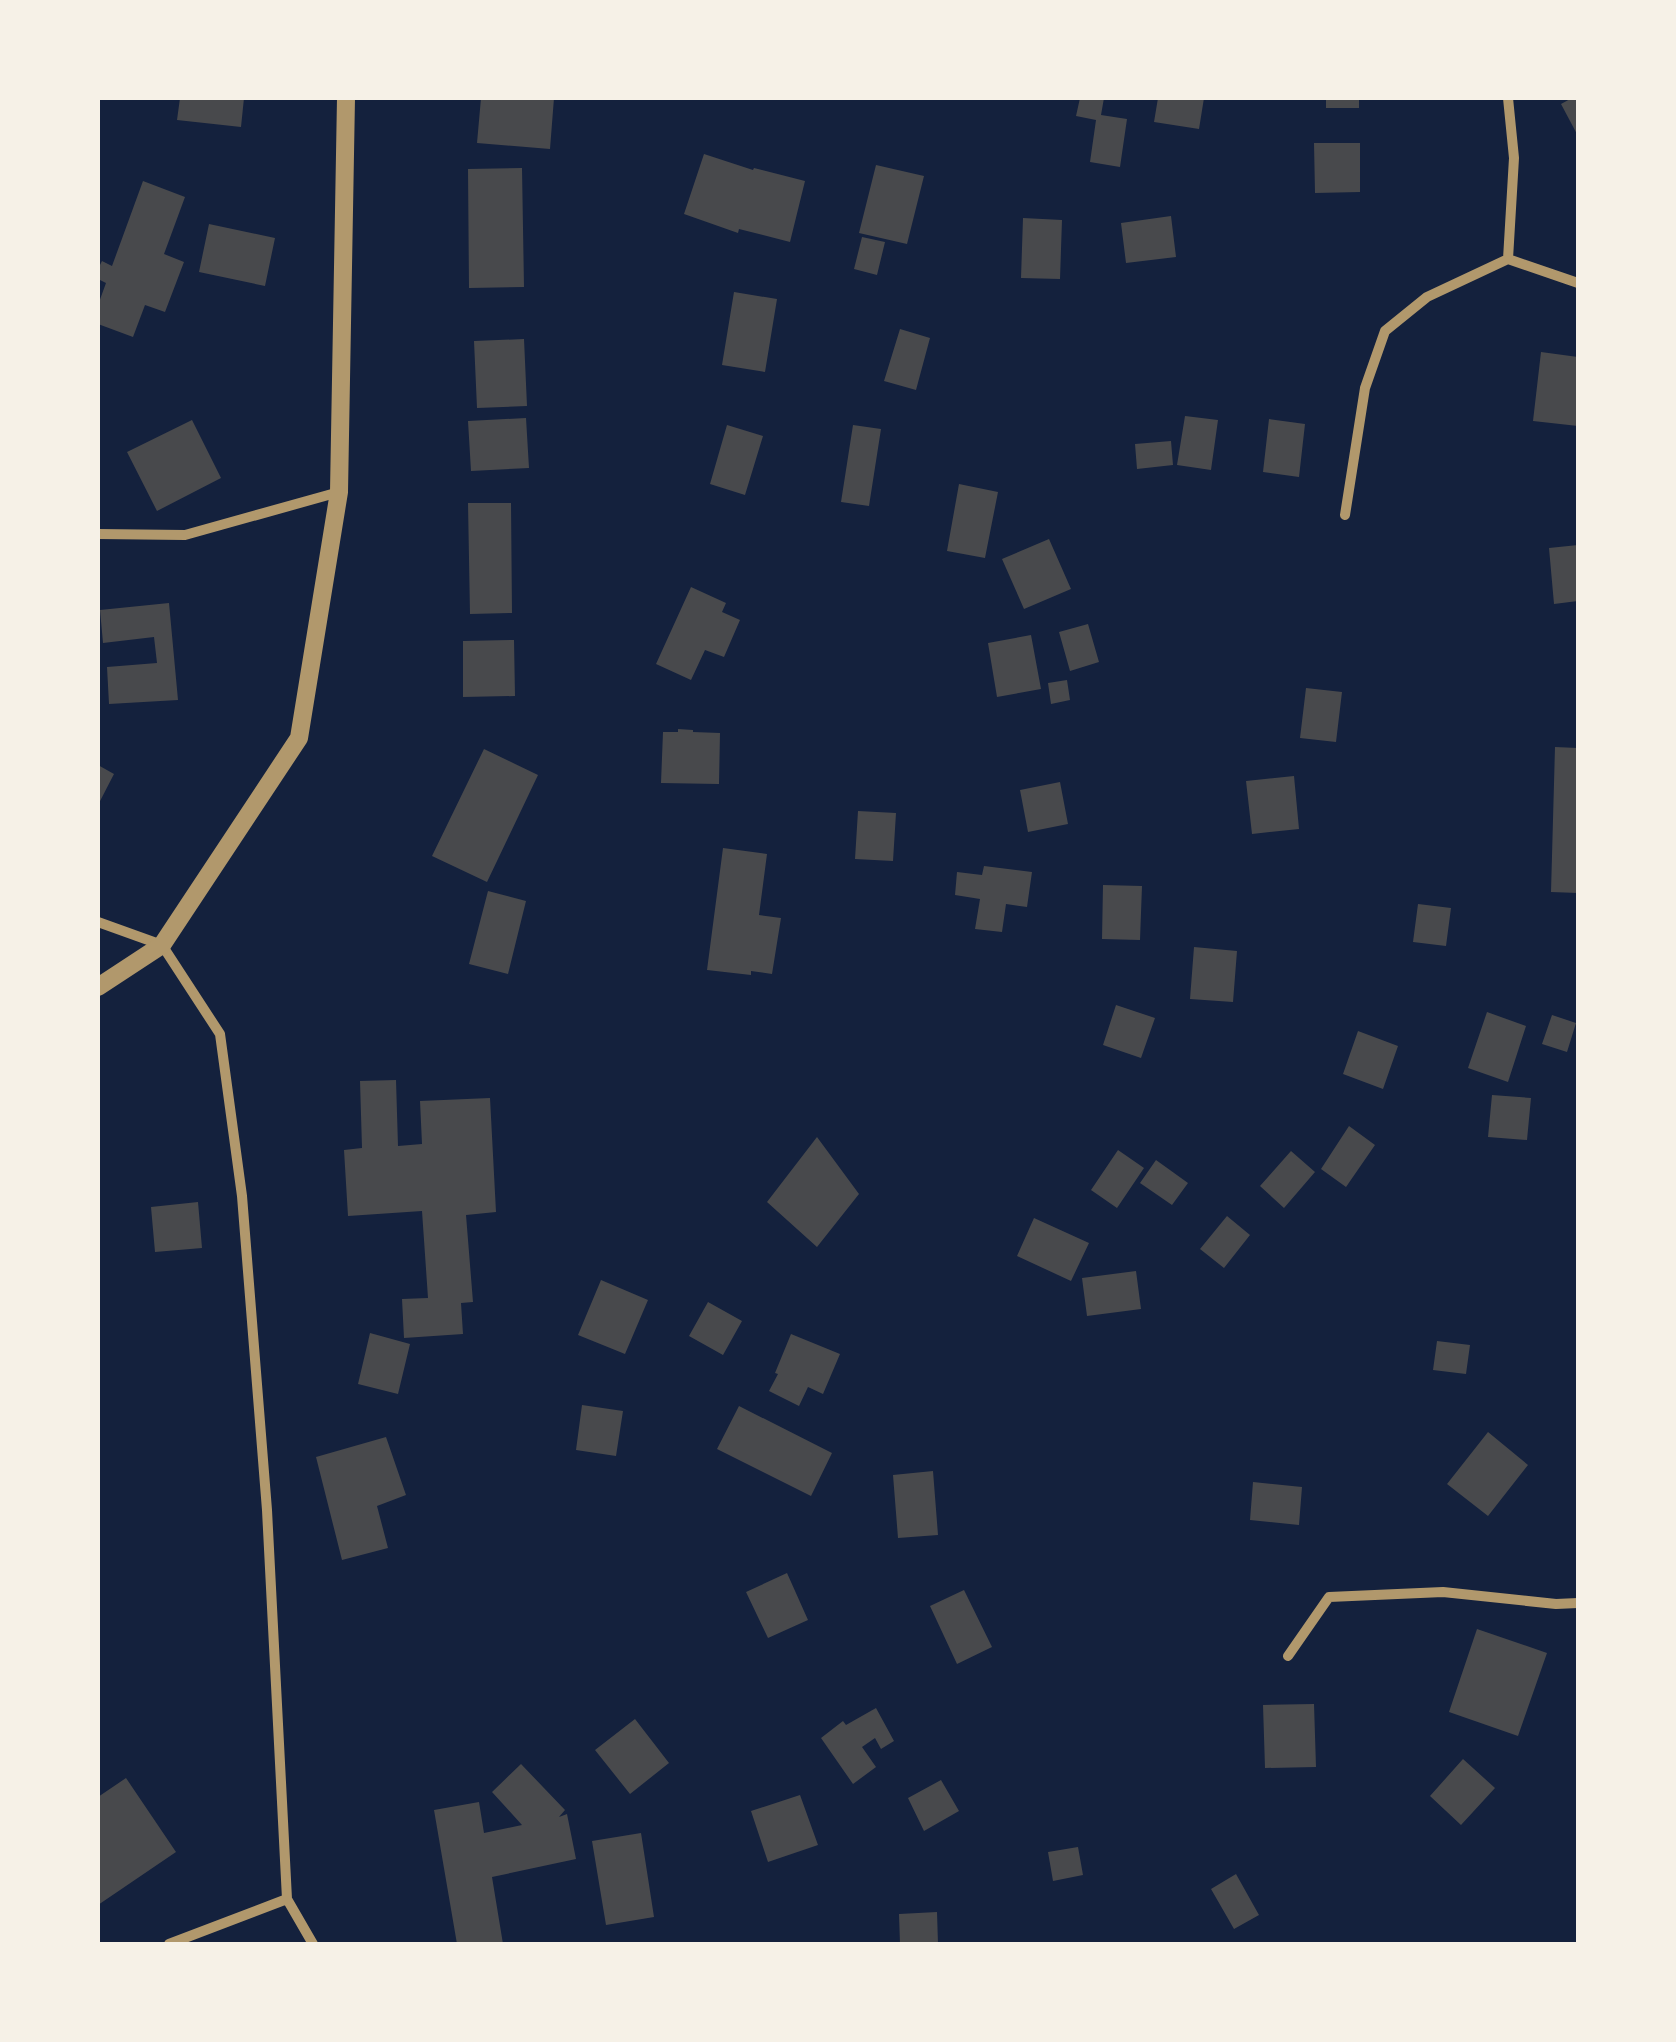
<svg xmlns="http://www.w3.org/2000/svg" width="1676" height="2042" font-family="'PT Sans',sans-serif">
<rect width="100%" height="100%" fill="#14213d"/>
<path fill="#48494c" d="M180 98H244L241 127 177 120Z
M481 98H554L550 149 477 143Z
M1080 98H1104L1101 115 1127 119 1120 167 1090 162 1096 120 1076 116Z
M1158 98H1204L1199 129 1154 122Z
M1326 98H1359V108H1326Z
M1572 98H1578V136L1561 104Z
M1314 143H1360V192L1315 193Z
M704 154 753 170 754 168 805 181 790 242 739 229 738 233 684 214Z
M876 165 924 176 907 244 859 233Z
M522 168 524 287 469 288 468 169Z
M143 181 185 197 164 254 184 262 165 312 145 305 133 337 98 324V305L106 283 98 279V269L102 261 112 266Z
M1171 216 1176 257 1126 263 1121 223Z
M1023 218 1062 220 1060 279 1021 278Z
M209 224 275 238 265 286 199 272Z
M862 237 885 242 877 275 854 269Z
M734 292 777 299 765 372 722 365Z
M900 329 930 338 916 390 884 381Z
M524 339 527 406 477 408 474 341Z
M1541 352 1578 357V426L1533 421Z
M1185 416 1218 420 1211 470 1177 465Z
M526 418 529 468 471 471 468 421Z
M1269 419 1305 424 1299 477 1263 472Z
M192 420 221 478 157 511 127 452Z
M727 425 763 436 745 495 710 484Z
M853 425 881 429 869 506 841 502Z
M1171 441 1173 465 1137 469 1135 444Z
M959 484 998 492 985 558 947 551Z
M468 503H511L512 613 470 614Z
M1049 539 1071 589 1024 609 1002 559Z
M1578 545V601L1554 604 1549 548Z
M691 587 726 603 722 612 740 620 724 657 705 650 691 680 656 664Z
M169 603 178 700 109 704 107 667 157 663 154 637 103 643 100 610Z
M1088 624 1099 662 1070 671 1059 632Z
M1031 635 1041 689 997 697 988 643Z
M514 640 515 696 463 697V641Z
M1067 680 1070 700 1051 704 1048 683Z
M1306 688 1342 692 1336 742 1300 738Z
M678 729 693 730V732L720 733 719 784 661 783 663 732H678Z
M1555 747 1578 748V893L1551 892Z
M484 749 538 775 487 882 432 856Z
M98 765 114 774 98 805Z
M1294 776 1299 829 1252 834 1246 781Z
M1060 782 1068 824 1028 832 1020 790Z
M858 811 896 813 893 861 855 859Z
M723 848 767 854 759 915 781 918 772 974 751 971V975L707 970Z
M984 866 1032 872 1027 907 1006 904 1002 932 975 929 980 899 955 895 957 872 982 875Z
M1103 885 1142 886 1140 940 1102 939Z
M488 891 526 901 508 974 469 964Z
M1418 904 1451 908 1446 946 1413 942Z
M1194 947 1237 951 1233 1002 1190 999Z
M1116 1005 1155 1018 1141 1058 1103 1045Z
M1487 1012 1526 1026 1508 1082 1468 1068Z
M1552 1015 1576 1023 1567 1052 1542 1044Z
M1358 1031 1398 1046 1383 1089 1343 1074Z
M396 1080 398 1146 422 1144 420 1101 490 1098 496 1212 466 1215 473 1302 461 1303 463 1334 404 1338 402 1299 428 1298 422 1211 348 1216 344 1150 362 1148 360 1081Z
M1492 1095 1531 1098 1527 1140 1488 1137Z
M1349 1126 1375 1145 1346 1187 1321 1169Z
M817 1137 859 1194 817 1247 767 1202Z
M1118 1150 1144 1168 1117 1208 1091 1190Z
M1291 1151 1315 1172 1284 1208 1260 1186Z
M1156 1160 1188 1183 1172 1205 1140 1183Z
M198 1202 202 1248 155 1252 151 1207Z
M1227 1216 1250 1235 1224 1268 1200 1249Z
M1034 1218 1089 1243 1071 1281 1017 1256Z
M1136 1271 1141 1309 1087 1316 1082 1278Z
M601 1280 648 1300 625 1354 578 1335Z
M708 1302 742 1321 723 1355 689 1336Z
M370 1333 410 1344 398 1394 358 1384Z
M791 1334 840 1354 823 1394 808 1387 799 1406 769 1391 778 1374 775 1373Z
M1437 1341 1470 1345 1466 1374 1433 1370Z
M582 1405 623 1411 616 1456 576 1450Z
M739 1406 832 1453 811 1496 717 1449Z
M1488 1432 1528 1465 1488 1516 1447 1484Z
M386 1437 406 1495 377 1506 388 1548 342 1560 316 1457Z
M933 1471 938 1535 898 1538 893 1475Z
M1253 1482 1302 1487 1299 1525 1250 1520Z
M787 1573 808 1620 768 1638 746 1592Z
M964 1590 992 1647 957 1664 930 1606Z
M1477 1629 1547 1653 1518 1736 1449 1712Z
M1314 1704 1316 1767 1265 1768 1263 1705Z
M876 1708 894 1741 881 1749 875 1738 862 1747 876 1767 853 1784 821 1738 843 1721 846 1725Z
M635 1719 669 1763 630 1794 595 1750Z
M1463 1759 1495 1788 1461 1825 1430 1796Z
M521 1764 565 1810 559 1817 567 1814 576 1859 492 1877 503 1944H457L434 1810 479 1802 484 1833 522 1825 492 1792Z
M126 1778 176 1852 98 1905V1797Z
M941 1780 959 1811 924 1831 908 1798Z
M800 1795 818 1845 768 1862 751 1811Z
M641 1833 654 1917 606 1925 592 1841Z
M1078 1847 1083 1875 1053 1881 1048 1852Z
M1236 1874 1259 1915 1234 1929 1211 1889Z
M937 1912 938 1944H900L899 1914Z"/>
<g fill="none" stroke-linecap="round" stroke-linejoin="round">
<path stroke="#b1986c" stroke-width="10" d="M1508 98 1514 158 1508 259 1578 283
M1345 515 1365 388 1385 331 1427 297 1508 259
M98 534 185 535 339 492
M98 922 162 945 220 1034 242 1196 267 1510 287 1899 313 1944
M1288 1656 1329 1597 1443 1592 1556 1604 1578 1603
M169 1944 287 1899"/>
<path stroke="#b1986c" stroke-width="18" d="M98 987 162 945 299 738 339 492 346 98"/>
</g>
<rect width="1676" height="2042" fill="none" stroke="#f6f1e7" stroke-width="200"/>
</svg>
